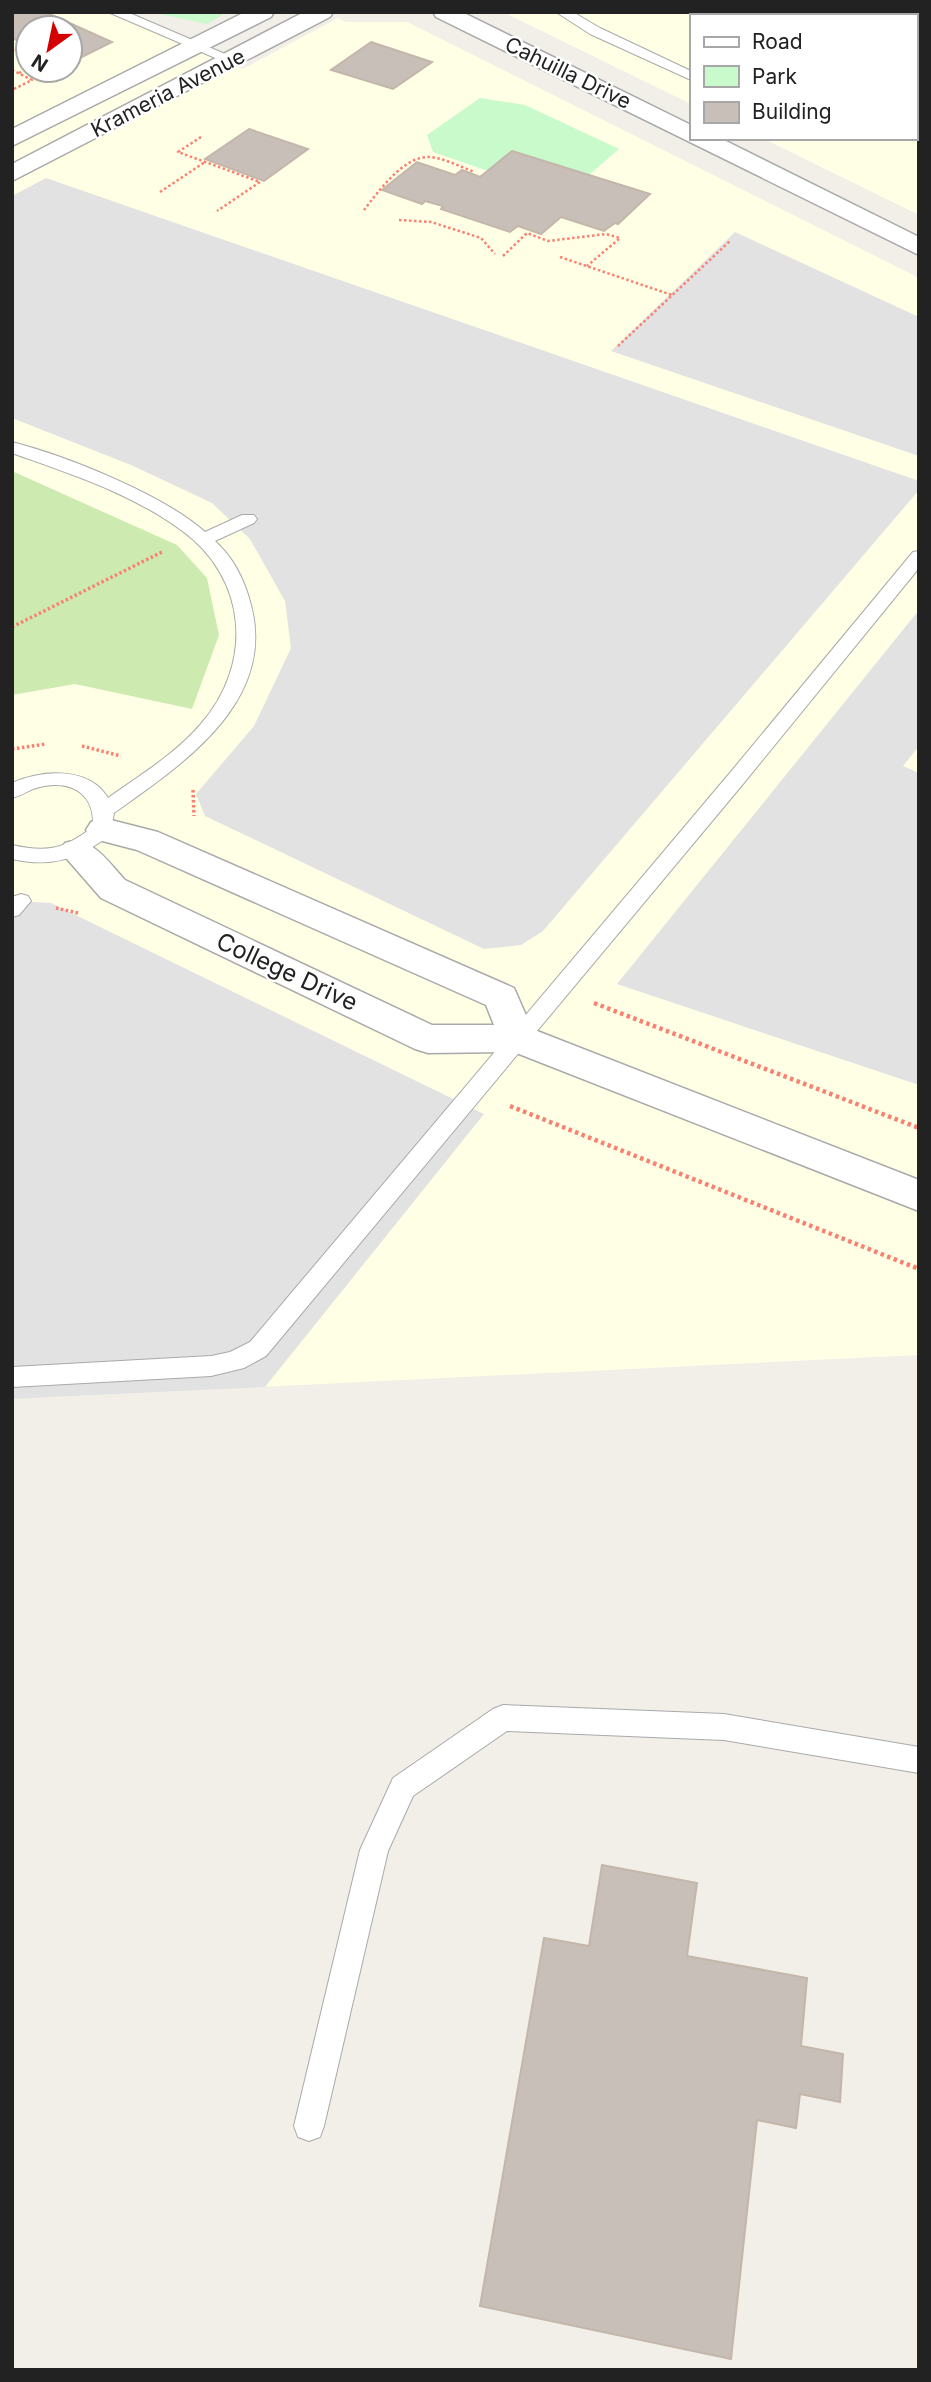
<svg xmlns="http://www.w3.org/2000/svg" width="931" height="2382" font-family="Inter,sans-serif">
<rect width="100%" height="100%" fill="#f2efe9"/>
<path fill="#ffffe5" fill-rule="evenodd" d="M12 12H113L243 69 338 18 346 22H407L919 278V1355L12 1399ZM28 28H70V70H28Z
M503 12H919V215L762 138H915V16H691V104Z"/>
<path fill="#cdebb0" d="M12 471 177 545 207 578 219 635 192 709 75 684 12 695Z"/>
<path fill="#c8facc" d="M150 12H227L207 24Z
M480 98 525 105 619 149 589 175 513 151 488 171 433 152 427 135Z"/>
<path fill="#e2e2e2" d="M46 178 919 481V490L543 931 521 945 484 949 205 816 196 794 254 726 291 648 285 601 250 539 212 503 131 465 12 418V196Z
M735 232 919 317V456L611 351Z
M919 610V746L903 766 919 773V1085L617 984Z
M12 901 51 903 484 1114 265 1387 12 1399Z"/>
<path fill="#c7bfb8" stroke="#c4b6ab" stroke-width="2" d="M45 12 112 42 70 63V28H28V45L12 38V13Z
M371 42 432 62 393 89 331 70Z
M249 129 308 149 264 181 205 159Z
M512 151 589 175 650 194 618 224 615 223 604 231 561 217 541 234 518 226 510 232 441 209 443 206 425 201 422 204 382 190 417 162 455 175 462 170 480 177Z
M602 1865 697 1883 687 1956 807 1978 801 2046 843 2054 840 2102 800 2094 796 2128 757 2120 731 2359 480 2306 544 1938 589 1946Z"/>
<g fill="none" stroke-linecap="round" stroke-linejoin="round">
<defs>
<path id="service" d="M108 12H127L239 60 237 63H227Z
M556 12H573L600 28 691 71V80L590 34Z
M919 116V124L915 125V117Z
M12 442C67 456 164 495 205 532L242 515H254L257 519 254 523 215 541C234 558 245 581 251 605 277 703 181 765 114 813L110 835C79 859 51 868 12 859V845C48 853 64 849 93 827 95 790 66 778 33 789 26 792 20 796 12 798V783C42 770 89 766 108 798 140 775 174 755 200 725 254 664 248 578 181 530 131 493 70 474 12 453Z
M919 551V568L743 784 266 1356 244 1368 211 1376 12 1387V1367L211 1356 230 1352 250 1342 729 774 913 552Z
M21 894 28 896 31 901 19 915 12 917V897Z
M503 1705 724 1714 919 1747V1773L724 1740 507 1731 413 1796 388 1851 324 2126 320 2137 309 2141 298 2137 294 2126 360 1850 393 1778 493 1709Z"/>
<path id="minor" d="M433 12H462L691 125V138H720L919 237V255L436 17Z
M103 818 158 832 514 988 532 1029 919 1180V1211L514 1052 428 1053 415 1049 101 898 60 851 65 843C92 835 108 862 125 880L432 1025H494L486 1005 137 850 91 838 86 830 91 822Z"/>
<path id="tertiary" d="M245 12H274L271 17 12 146V129Z
M304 12H333L330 17 12 181V164Z"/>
</defs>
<use href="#service" stroke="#a9a9a9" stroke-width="2"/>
<use href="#minor" stroke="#a9a9a9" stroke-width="3"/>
<use href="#tertiary" stroke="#a9a9a9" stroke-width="3"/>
<path stroke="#fa8072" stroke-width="2.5" stroke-dasharray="2.5 2.5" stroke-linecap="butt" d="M12 50 28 57
M12 70 32 80 12 90
M19 73 28 68
M201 137 178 152 260 182 217 211
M160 192 205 162
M364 210C378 192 402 158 427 157 443 157 460 167 475 172
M399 220 431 222 481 238 495 254
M503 256 527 233 548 241 606 234 620 238 587 266
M560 257 672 295
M618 346 730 241"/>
<path stroke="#fa8072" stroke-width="3.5" stroke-dasharray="2.5 2.5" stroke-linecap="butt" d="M12 627 164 551
M82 746 121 756
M12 749 46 744
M193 790 194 816
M56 908 78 913"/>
<path stroke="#fa8072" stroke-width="4.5" stroke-dasharray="3.5 3.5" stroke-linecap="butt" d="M594 1003 919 1128
M510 1106 919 1269"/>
<use href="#service" fill="#fff" fill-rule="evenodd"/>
<use href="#minor" fill="#fff" fill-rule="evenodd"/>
<use href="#tertiary" fill="#fff" fill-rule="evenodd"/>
</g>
<g text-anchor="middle" stroke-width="5" stroke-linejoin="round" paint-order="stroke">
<g font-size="21" fill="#222" stroke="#fff">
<text transform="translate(568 73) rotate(26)" y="7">Cahuilla Drive</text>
<text transform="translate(168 93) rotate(-27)" y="7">Krameria Avenue</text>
</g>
<g font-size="24" fill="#222" stroke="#fff">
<text transform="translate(287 972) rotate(25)" y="8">College Drive</text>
</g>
</g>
<rect width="931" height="2382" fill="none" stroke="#222222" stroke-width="28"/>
<rect x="690" y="14" width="228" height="126" fill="#ffffff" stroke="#a7a7a7" stroke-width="2"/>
<rect x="704" y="37" width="35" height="10" fill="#ffffff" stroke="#a7a7a7" stroke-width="2"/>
<text x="752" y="49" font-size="21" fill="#222222">Road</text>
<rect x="704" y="66" width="35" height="21" fill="#c8facc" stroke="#a7a7a7" stroke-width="2"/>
<text x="752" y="84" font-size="21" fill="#222222">Park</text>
<rect x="704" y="102" width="35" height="21" fill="#c7bfb8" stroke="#a7a7a7" stroke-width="2"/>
<text x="752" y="119" font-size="21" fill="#222222">Building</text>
<g transform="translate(49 49) rotate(213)"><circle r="33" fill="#ffffff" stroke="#a7a7a7" stroke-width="2"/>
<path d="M0-5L12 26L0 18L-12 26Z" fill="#d40000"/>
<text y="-10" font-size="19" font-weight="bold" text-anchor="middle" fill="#222222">N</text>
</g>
</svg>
